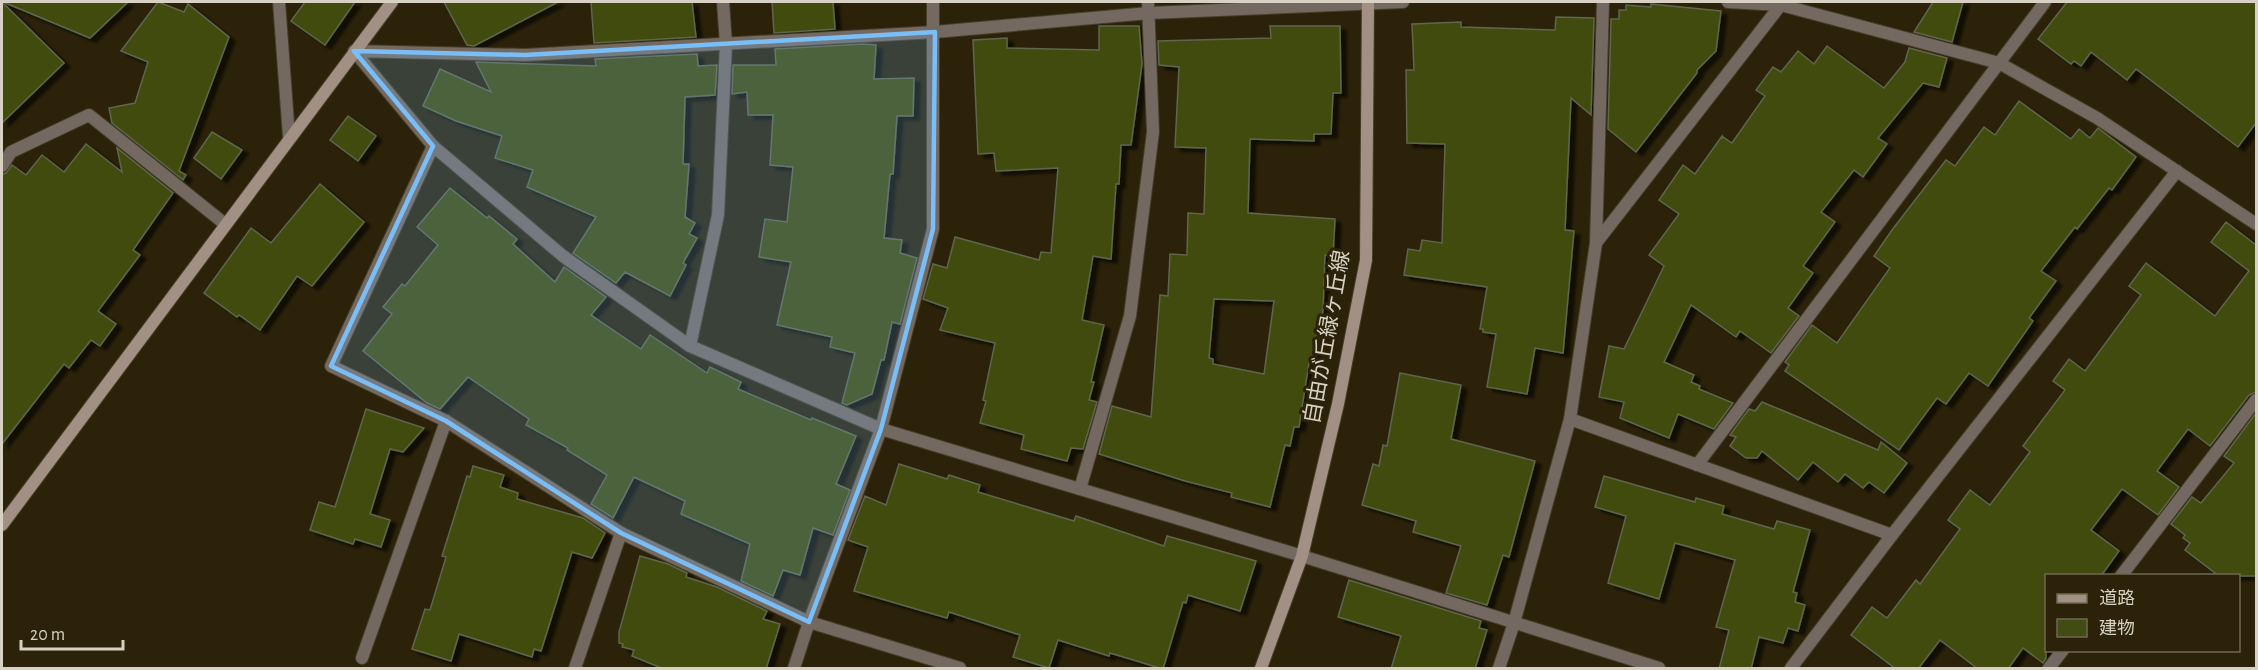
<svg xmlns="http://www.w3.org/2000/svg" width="2258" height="670" viewBox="0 0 2258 670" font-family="'Alegreya Sans','Noto Sans JP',sans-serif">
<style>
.building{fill:#404c11;stroke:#5e664b;stroke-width:1.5;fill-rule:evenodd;filter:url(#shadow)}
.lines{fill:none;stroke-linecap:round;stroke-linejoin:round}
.street-casing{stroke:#463e27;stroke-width:14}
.secondary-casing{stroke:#463e27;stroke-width:14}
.street{stroke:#736961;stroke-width:12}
.secondary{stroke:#a19083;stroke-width:12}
.marked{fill:#7abef8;fill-opacity:0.2;stroke:#7abef8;stroke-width:4.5;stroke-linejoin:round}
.labels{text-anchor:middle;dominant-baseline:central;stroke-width:6;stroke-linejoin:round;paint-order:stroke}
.street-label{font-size:22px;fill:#d6d1c2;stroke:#2b2209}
</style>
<defs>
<filter id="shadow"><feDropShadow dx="6" dy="4" stdDeviation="1.5" flood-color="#0009"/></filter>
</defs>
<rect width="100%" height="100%" fill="#2b2209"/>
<!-- building -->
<g class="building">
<polygon points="2,2 64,63 2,123"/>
<polygon points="3,2 128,2 90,38"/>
<polygon points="158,2 184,12 188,4 229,37 179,171 186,175 183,180 112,123 109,108 135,103 148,62 121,51"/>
<polygon points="305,2 355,2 325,45 291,21"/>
<polygon points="444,2 558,2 474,46 467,45"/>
<polygon points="591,2 692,2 696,37 594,43"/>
<polygon points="772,2 833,2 835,29 774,33"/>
<polygon points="1933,2 1963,2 1952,42 1914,32"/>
<polygon points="2067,2 2256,2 2256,123 2238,147 2136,69 2127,80 2091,52 2081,66 2074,61 2071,64 2038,39"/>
<polygon points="1651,4 1721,11 1716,51 1697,70 1697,73 1636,152 1608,129 1611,19 1619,19 1619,10 1626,10 1626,5 1651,7"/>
<polygon points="1556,17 1594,18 1591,115 1571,98 1565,230 1574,231 1563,353 1535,348 1527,394 1487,387 1496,334 1483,332 1483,329 1480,329 1487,287 1404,275 1408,249 1420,251 1422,240 1442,243 1445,144 1407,143 1406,70 1414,70 1412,24 1461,22 1461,27 1555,30"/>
<polygon points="1099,26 1139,26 1142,64 1131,145 1121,145 1119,184 1116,184 1111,259 1093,256 1082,320 1104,325 1091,382 1094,382 1089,400 1097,402 1083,449 1071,448 1067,461 1021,449 1024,435 980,423 986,401 983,400 995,343 940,330 948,308 923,299 933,264 947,268 955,237 1039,260 1041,252 1051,253 1058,168 996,171 994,153 978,154 973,40 1007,38 1007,48 1099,50"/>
<path d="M1270,26h70l1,67h-8l-2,41h-17v7l-64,-2 -2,74 87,6 -2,37 -8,-1 -2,55 -8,53h-6l-10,64h-5l-4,19 -5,-1 -15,62 -39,-10 1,-4 -47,-12 -86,-27 13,-48 39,11 9,-122 8,1 2,-42 17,1 1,-42 16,1 2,-66 -31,-1 4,-80 -20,-2 -1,-24 113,-3zM1214,299l60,2 -10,73 -51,-10v-5l-4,-1z"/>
<polygon points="863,44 876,45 874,79 914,78 913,116 897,116 893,174 890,174 884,238 902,240 900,253 917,258 900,324 892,322 884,360 881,360 872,394 847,405 842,403 855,353 830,347 832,337 777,325 791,262 759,257 765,219 787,222 793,167 770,165 773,115 748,115 747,92 732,94 733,65 776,65 775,49"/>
<polygon points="1827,46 1884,88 1905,62 1909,48 1947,58 1939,87 1923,83 1878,138 1887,144 1863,177 1854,170 1821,212 1835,222 1803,266 1813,273 1788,308 1799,316 1771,353 1740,331 1736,337 1691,305 1664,362 1694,375 1691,382 1700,386 1699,389 1733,403 1714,429 1678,414 1669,438 1620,418 1624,402 1599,397 1609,346 1624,349 1664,266 1649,255 1679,214 1659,200 1683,165 1695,174 1722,136 1722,138 1723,137 1732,143 1765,96 1756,90 1773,67 1781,72 1798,51 1814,64"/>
<polygon points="697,54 698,66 717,65 715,95 685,97 683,164 689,164 685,217 695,223 689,234 697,238 683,263 686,265 670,296 625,272 616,283 573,253 596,217 527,187 533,170 495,158 502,136 456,121 423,106 440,69 491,92 476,62 596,66 595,59"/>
<polygon points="2019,101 2071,139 2079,129 2090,138 2098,128 2136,157 2112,190 2109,188 2077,229 2075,227 2041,271 2056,281 2029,318 2033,321 1988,386 1969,373 1946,404 1937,398 1899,450 1785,371 1789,365 1785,362 1812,325 1837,343 1890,268 1874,256 1892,230 1946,160 1955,166 1984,127 1995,135"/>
<polygon points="348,116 376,136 358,161 330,140"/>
<polygon points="212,132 242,150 221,179 194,158"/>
<polygon points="86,144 122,172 117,148 173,193 133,250 140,255 98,311 116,324 100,346 91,340 69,368 64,364 2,444 2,174 6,173 12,165 26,175 42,155 64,172"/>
<polygon points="320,184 364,222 312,286 297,276 260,330 239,315 237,317 204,293 251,228 271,243"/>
<polygon points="450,188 487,218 489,216 517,239 513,244 555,282 564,267 606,297 591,315 641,349 650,335 707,373 710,367 741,382 738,389 811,420 812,418 856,436 836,484 850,490 833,535 813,528 800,575 783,570 773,596 741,581 750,544 681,514 685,501 634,477 613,518 591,504 607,475 567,450 568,448 526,425 529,419 468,377 440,409 427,403 363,351 392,314 383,307 402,284 405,286 438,245 417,227"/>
<polygon points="2226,222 2256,245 2256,392 2249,395 2210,446 2188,429 2157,471 2179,487 2158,515 2122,489 2091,530 2119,551 2101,576 2046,576 2046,658 2043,663 2023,648 2008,669 1978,669 1940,640 1918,669 1896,669 1851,635 1872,607 1887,618 1916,580 1920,584 1960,529 1948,520 1970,490 1990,505 2030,452 2023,446 2065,390 2053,381 2069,359 2085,371 2141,295 2129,286 2146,263 2215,316 2249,271 2211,242"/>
<polygon points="1400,373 1461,385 1451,439 1535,461 1509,557 1503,555 1487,605 1446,593 1461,546 1413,532 1416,521 1362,505 1373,464 1379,466 1383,445 1387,446"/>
<polygon points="1762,402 1878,450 1881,442 1907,463 1884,493 1869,482 1863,488 1845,474 1838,482 1813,462 1798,480 1762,451 1757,458 1746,458 1730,446 1736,437 1730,435 1749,409 1755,411"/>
<polygon points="366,409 424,428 403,452 390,449 370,514 390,520 381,547 355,539 353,544 310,530 319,502 335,507"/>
<polygon points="2256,413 2256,576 2219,576 2185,550 2190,543 2183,538 2185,535 2171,524 2192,497 2201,503 2234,463 2224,456"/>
<polygon points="899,464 947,479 949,475 980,485 978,492 1074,521 1076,516 1164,546 1167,536 1256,561 1240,611 1188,595 1186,603 1183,602 1163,669 1110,653 1109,656 1058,640 1049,668 1013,657 1020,635 949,612 947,618 854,591 868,547 848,540 865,496 886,505"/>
<polygon points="473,466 504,475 500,487 518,493 517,499 583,518 605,533 592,558 572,552 541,651 534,649 532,657 459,634 451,661 412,649 425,609 430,610 446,557 442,556 467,476 470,477"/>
<polygon points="1604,476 1695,502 1696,498 1724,506 1722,514 1774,529 1777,521 1810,530 1793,592 1797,593 1795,602 1805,605 1798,631 1788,628 1783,643 1759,637 1751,669 1719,669 1729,630 1716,627 1735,560 1675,543 1659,599 1608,583 1626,516 1595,507"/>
<polygon points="640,556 668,564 687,573 686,577 717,587 767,611 763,619 780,624 766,669 664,669 632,656 634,650 622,647 623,644 619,643 619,632"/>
<polygon points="1349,580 1481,621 1479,628 1487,630 1475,669 1391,669 1401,636 1338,617"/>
</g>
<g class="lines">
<!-- street casing -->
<g class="street-casing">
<g id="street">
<polyline points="279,2 289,137"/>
<polyline points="1403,2 1149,13 935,32 525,55 354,51 433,146 563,256 690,346 881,429 1302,556 1659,668"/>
<polyline points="1728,2 1781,5 1999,63 2097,118 2256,224"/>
<polyline points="433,146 331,366 446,421 621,533 809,622 960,668"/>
<polyline points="2,166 11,152 89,115 225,224"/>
<polyline points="1596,243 1783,2"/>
<polyline points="690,346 718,215 726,44 723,2"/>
<polyline points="1570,419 1892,535"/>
<polyline points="1697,465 2045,2"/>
<polyline points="1080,489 1130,316 1153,132 1148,2"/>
<polyline points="2121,576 2256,400"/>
<polyline points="362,658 446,421"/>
<polyline points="575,668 621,533"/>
<polyline points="794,668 809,622 881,429 933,229 933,2"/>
<polyline points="1499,668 1514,623 1570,419 1596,243 1603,2"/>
<polyline points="1791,668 1892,535 2177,171"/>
<polyline points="2049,668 2063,650"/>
</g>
</g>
<!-- secondary casing -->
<g class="secondary-casing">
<g id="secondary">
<polyline points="2,525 392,2"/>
<polyline points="1261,668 1302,556 1338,404 1366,260 1368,2"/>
</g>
</g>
<!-- street -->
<use href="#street" class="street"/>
<!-- secondary -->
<use href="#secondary" class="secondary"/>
</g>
<!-- marked area -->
<path class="marked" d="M935,32l-2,197 -52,200 -72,193 -188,-89 -175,-112 -115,-55 102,-220 -79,-95 171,4z"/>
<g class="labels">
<!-- street labels -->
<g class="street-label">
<text transform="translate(1327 337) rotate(-80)">自由が丘緑ヶ丘線</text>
</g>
</g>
<!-- border -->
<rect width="2258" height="670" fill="none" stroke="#d6d1c2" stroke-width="6"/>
<!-- legend -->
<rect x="2045" y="574" width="195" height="78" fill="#2b2209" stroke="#6f6853" stroke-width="1.5"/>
<rect x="2057" y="594" width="30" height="9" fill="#a19083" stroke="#6f6853" stroke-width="1.5"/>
<text x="2099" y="604" font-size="18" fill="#d6d1c2">道路</text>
<rect x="2057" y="619" width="30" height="18" fill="#404c11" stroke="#6f6853" stroke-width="1.5"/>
<text x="2099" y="634" font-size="18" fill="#d6d1c2">建物</text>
<!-- scale -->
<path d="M21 640v9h102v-9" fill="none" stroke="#d6d1c2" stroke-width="3"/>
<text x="30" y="640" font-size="18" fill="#d6d1c2" stroke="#2b2209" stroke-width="4.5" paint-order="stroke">20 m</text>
</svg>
